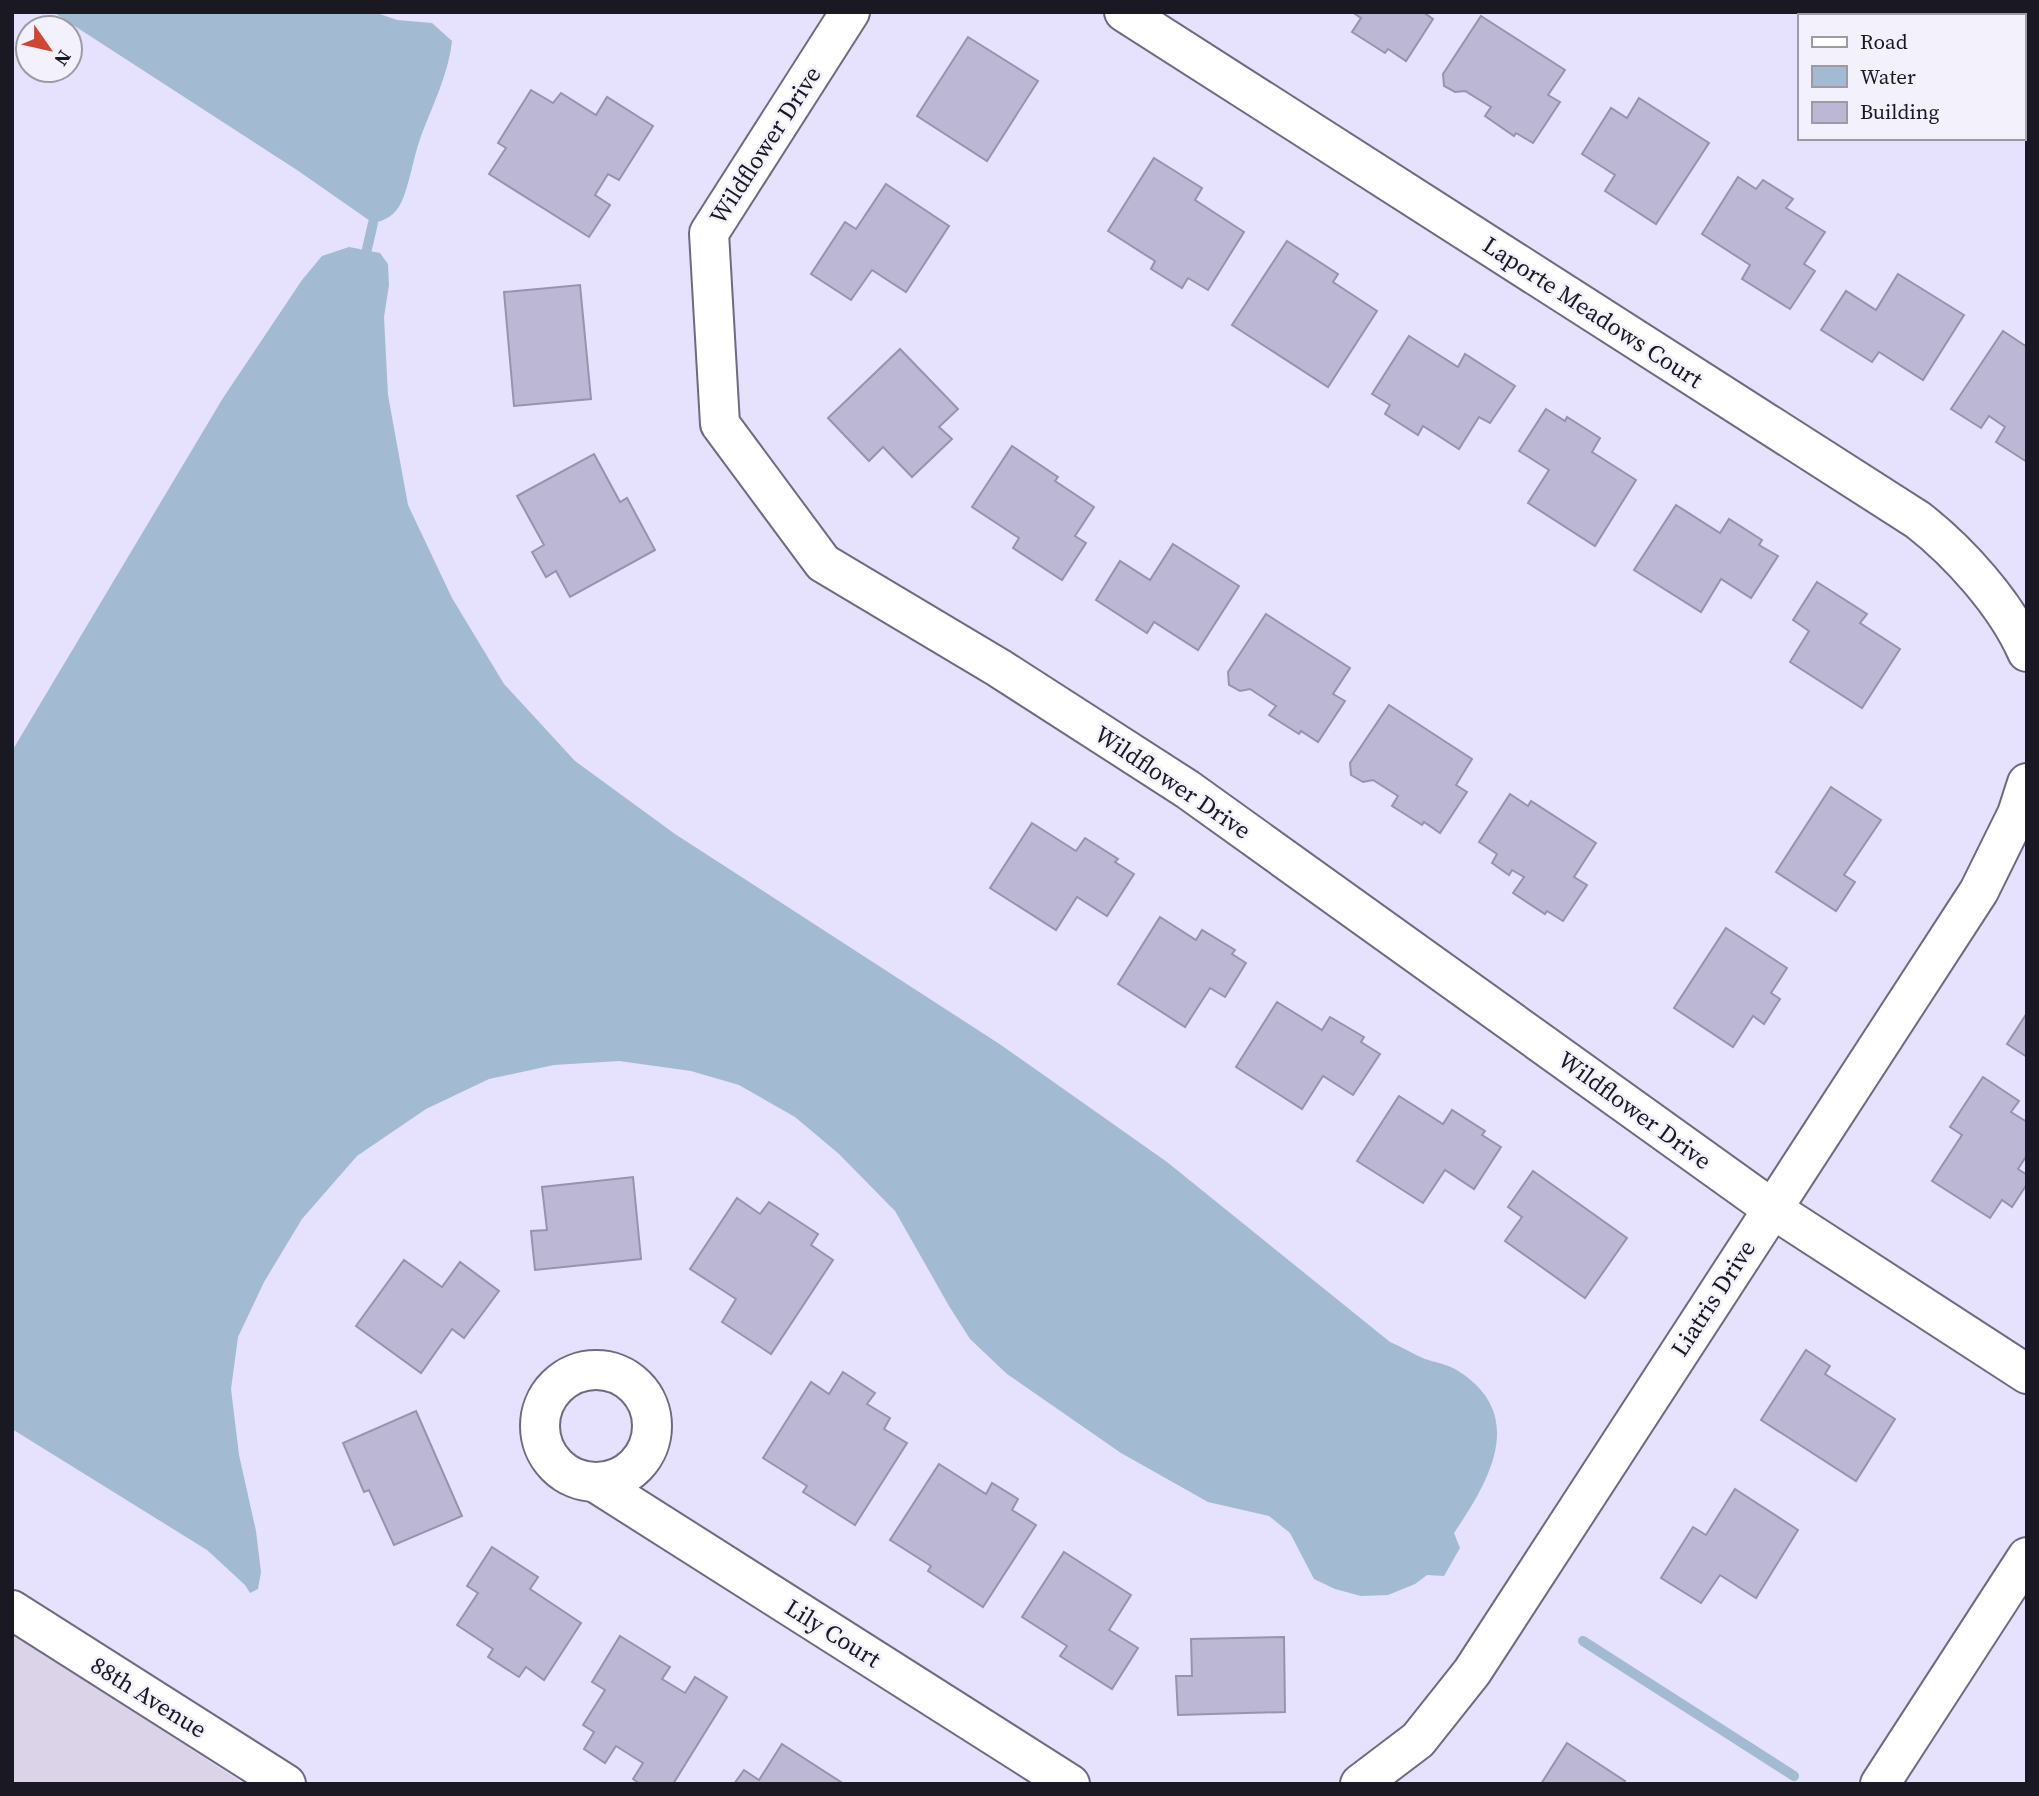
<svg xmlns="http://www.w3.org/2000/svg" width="2039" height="1796" viewBox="0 0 2039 1796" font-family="'Source Serif 4',serif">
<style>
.education{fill:#dbd3e8}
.water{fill:#a2bbd2}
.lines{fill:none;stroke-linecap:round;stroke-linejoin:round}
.stream{stroke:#a2bbd2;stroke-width:10}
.building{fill:#bcb7d5;stroke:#9893ac;stroke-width:2}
.minor-casing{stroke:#6e6a81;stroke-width:42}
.minor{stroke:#fff;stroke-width:38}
.labels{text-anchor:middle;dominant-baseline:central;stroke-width:5;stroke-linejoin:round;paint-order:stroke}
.street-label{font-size:24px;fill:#1a1822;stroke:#f2f1fc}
</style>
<rect width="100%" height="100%" fill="#e6e1fc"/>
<!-- education -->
<polygon class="education" points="12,1632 244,1784 12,1784"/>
<!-- water -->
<g class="water">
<path d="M53,12h321l23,8 35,3 20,18c-4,35 -20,65 -32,98 -7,20 -10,43 -18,62 -6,13 -16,20 -29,22l-76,-53z"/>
<path d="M349,247l31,6 8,11 1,21 -5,32 4,78 20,110 44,93 52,86 71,77 100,73 326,211 166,117 223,180c12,5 23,12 35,17 9,3 21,5 30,10 74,44 35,111 -1,164l6,15 -16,28 -17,-1 -12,9 -27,11 -27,1 -26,-7 -21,-10 -24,-46 -21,-17 -61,-14 -87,-49 -114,-79 -37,-35 -21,-33 -54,-95 -56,-57 -44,-37 -56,-32 -48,-14 -72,-10 -65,4 -65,14 -63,30 -69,47 -55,63 -38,63 -26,55 -7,52 8,66 17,76 5,41 -3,17 -8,4 -5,-8 -38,-35 -195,-121v-678l211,-353 79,-118 20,-24z"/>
</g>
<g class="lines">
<!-- stream -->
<g class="stream">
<polyline points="367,249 373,223"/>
<polyline points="1583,1641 1794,1776"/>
</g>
</g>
<!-- building -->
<g class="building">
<polygon points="1352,12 1423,12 1433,19 1406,61 1388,49 1385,53 1352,32 1361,18"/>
<polygon points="1481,16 1565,70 1548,95 1560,102 1533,143 1516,133 1514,136 1485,116 1491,107 1465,91 1455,92 1444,86 1443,74"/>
<polygon points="968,37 1038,81 987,161 917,116"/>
<polygon points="531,90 553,103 561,93 596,115 607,97 653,126 619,180 608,174 595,195 610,205 589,237 489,174 506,148 498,143"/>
<polygon points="1639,98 1709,143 1656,224 1605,191 1615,175 1582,154 1611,108 1627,118"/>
<polygon points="1154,158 1202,188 1195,200 1244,232 1208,290 1188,278 1182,288 1151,269 1155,261 1108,231"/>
<polygon points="1738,177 1756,189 1763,180 1793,199 1786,208 1825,232 1804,264 1815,271 1790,309 1742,279 1750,265 1702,234"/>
<polygon points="886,184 949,226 906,292 872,270 851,300 811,274 845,222 856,229"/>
<polygon points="1287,241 1338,274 1333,282 1377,311 1328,387 1232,325"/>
<polygon points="1898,274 1964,315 1923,380 1879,352 1872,362 1821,330 1846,291 1876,310"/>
<polygon points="580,285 591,399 514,406 504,292"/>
<polygon points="2003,331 2027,347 2027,462 1996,442 2005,427 1989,416 1981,428 1951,409"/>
<polygon points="1409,336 1458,367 1465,354 1515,386 1490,423 1479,417 1459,449 1423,426 1418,435 1385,414 1390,405 1372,394"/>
<polygon points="900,349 958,409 939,427 952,439 912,477 883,447 869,461 828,418"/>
<polygon points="1546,409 1565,421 1567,417 1600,438 1592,452 1636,480 1595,546 1528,503 1549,470 1519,451"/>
<polygon points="1012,446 1058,477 1055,481 1094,507 1075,536 1086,543 1062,580 1013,548 1019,538 972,507"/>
<polygon points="594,454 620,502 627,498 655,550 570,597 556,571 546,577 532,552 544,545 517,496"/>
<polygon points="1676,505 1720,533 1729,519 1762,540 1759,545 1778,556 1751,598 1721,579 1701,612 1634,570"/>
<polygon points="1173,544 1239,586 1198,650 1154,622 1147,633 1096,600 1120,561 1150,580"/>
<polygon points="1817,582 1867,614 1860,623 1900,649 1862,708 1790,662 1809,631 1793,620"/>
<polygon points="1266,614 1350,668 1333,694 1345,701 1318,742 1301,731 1299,734 1269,715 1276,706 1250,689 1240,691 1229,685 1228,672"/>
<polygon points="1389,705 1472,759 1456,785 1467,792 1440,833 1424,822 1422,825 1392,806 1398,796 1373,780 1363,782 1351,775 1350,763"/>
<polygon points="1831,787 1881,820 1844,875 1855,882 1836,911 1776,872"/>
<polygon points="1510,794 1528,806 1531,801 1596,843 1574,877 1587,885 1563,921 1547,911 1545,914 1513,893 1524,877 1512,870 1509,875 1492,863 1497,854 1479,842"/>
<polygon points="1032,823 1076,851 1085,838 1118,859 1115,862 1134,874 1107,916 1077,897 1056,930 990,888"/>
<polygon points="1160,917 1196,940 1202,930 1235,950 1232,954 1246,963 1225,997 1210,988 1185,1027 1118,984"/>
<polygon points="1726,928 1787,968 1771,993 1780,999 1764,1024 1753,1016 1733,1047 1674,1008"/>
<polygon points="1277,1002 1322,1030 1330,1017 1364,1037 1361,1042 1380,1054 1353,1095 1323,1076 1302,1109 1236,1067"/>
<polygon points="2027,1013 2027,1057 2007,1044"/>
<polygon points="1983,1077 2019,1101 2011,1112 2027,1122 2027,1155 2018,1169 2027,1175 2027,1184 2012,1207 2002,1200 1990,1218 1932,1181 1962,1135 1950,1127"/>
<polygon points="1399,1096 1443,1124 1452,1110 1485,1131 1482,1135 1501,1147 1474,1189 1445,1170 1423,1203 1357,1161"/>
<polygon points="1533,1171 1627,1238 1585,1298 1505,1241 1522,1217 1508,1207"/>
<polygon points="633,1177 641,1259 535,1270 531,1231 547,1230 542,1187"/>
<polygon points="737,1198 760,1214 769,1202 818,1234 811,1245 833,1260 771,1354 722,1322 736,1299 690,1269"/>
<polygon points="404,1260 442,1287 460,1262 499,1291 464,1338 452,1329 421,1373 356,1326"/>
<polygon points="1806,1350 1830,1366 1825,1374 1895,1419 1856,1481 1761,1420"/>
<polygon points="843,1372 875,1393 867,1404 890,1418 884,1429 907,1443 855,1525 803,1492 807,1486 763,1458 811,1382 829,1394"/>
<polygon points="416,1411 462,1516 394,1545 369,1490 364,1492 343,1443"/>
<polygon points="939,1464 986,1494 992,1483 1018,1499 1012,1510 1036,1525 983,1607 928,1571 931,1566 890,1540"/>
<polygon points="1735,1489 1798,1530 1756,1598 1720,1575 1701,1603 1661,1578 1693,1527 1706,1535"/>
<polygon points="492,1547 538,1577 530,1589 581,1623 544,1680 526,1667 519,1677 488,1657 493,1649 457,1625 478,1593 467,1586"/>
<polygon points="1064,1552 1131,1595 1109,1630 1138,1648 1112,1689 1060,1656 1067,1646 1022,1617"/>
<polygon points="620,1636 670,1667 662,1679 685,1693 695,1677 727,1697 673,1784 640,1784 633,1779 643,1763 616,1746 605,1763 584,1749 594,1732 583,1725 605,1690 592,1682"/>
<polygon points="1284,1637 1285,1712 1178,1715 1176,1676 1192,1676 1191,1639"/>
<polygon points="1567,1743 1625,1781 1623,1784 1541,1784"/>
<polygon points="782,1744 844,1784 734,1784 744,1770 759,1780"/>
</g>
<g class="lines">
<!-- minor casing -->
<g class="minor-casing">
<g id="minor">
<polyline points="850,12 709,233 720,424 823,563 999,668 1187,789 1771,1208 2027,1374"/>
<path d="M1124,12l794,508c41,32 88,84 109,132"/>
<circle cx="596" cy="1426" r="56"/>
<polyline points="596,1483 1070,1784"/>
<polyline points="12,1610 286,1784"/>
<polyline points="1360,1784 1418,1740 1472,1672 1979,891 2017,814 2027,783"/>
<polyline points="1880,1784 2027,1557"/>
</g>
</g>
<!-- minor -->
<use href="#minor" class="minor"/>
</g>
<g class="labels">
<!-- street labels -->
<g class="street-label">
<text transform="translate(765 145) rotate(-57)">Wildflower Drive</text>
<text transform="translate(1593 312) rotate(33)">Laporte Meadows Court</text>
<text transform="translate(1173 782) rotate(34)">Wildflower Drive</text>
<text transform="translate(1635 1110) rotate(36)">Wildflower Drive</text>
<text transform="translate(1713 1298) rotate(-57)">Liatris Drive</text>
<text transform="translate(833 1633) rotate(32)">Lily Court</text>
<text transform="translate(149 1697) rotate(32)">88th Avenue</text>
</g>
</g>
<!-- border -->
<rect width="2039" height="1796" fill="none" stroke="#1a1822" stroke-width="28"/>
<!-- legend -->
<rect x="1798" y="14" width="228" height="126" fill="#f2f1fc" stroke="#9c9aa5" stroke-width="2"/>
<rect x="1812" y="37" width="35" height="10" fill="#ffffff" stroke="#9c9aa5" stroke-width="2"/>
<text x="1860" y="49" font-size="21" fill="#1a1822">Road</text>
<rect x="1812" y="66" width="35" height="21" fill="#a2bbd2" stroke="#9c9aa5" stroke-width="2"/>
<text x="1860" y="84" font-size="21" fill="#1a1822">Water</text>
<rect x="1812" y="102" width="35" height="21" fill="#bcb7d5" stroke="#9c9aa5" stroke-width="2"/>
<text x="1860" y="119" font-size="21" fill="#1a1822">Building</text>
<!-- north arrow -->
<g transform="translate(49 49) rotate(124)"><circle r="33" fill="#f2f1fc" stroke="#9c9aa5" stroke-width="2"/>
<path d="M0-5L12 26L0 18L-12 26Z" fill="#d14533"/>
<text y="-10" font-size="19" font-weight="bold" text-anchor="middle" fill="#1a1822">N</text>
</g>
</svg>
